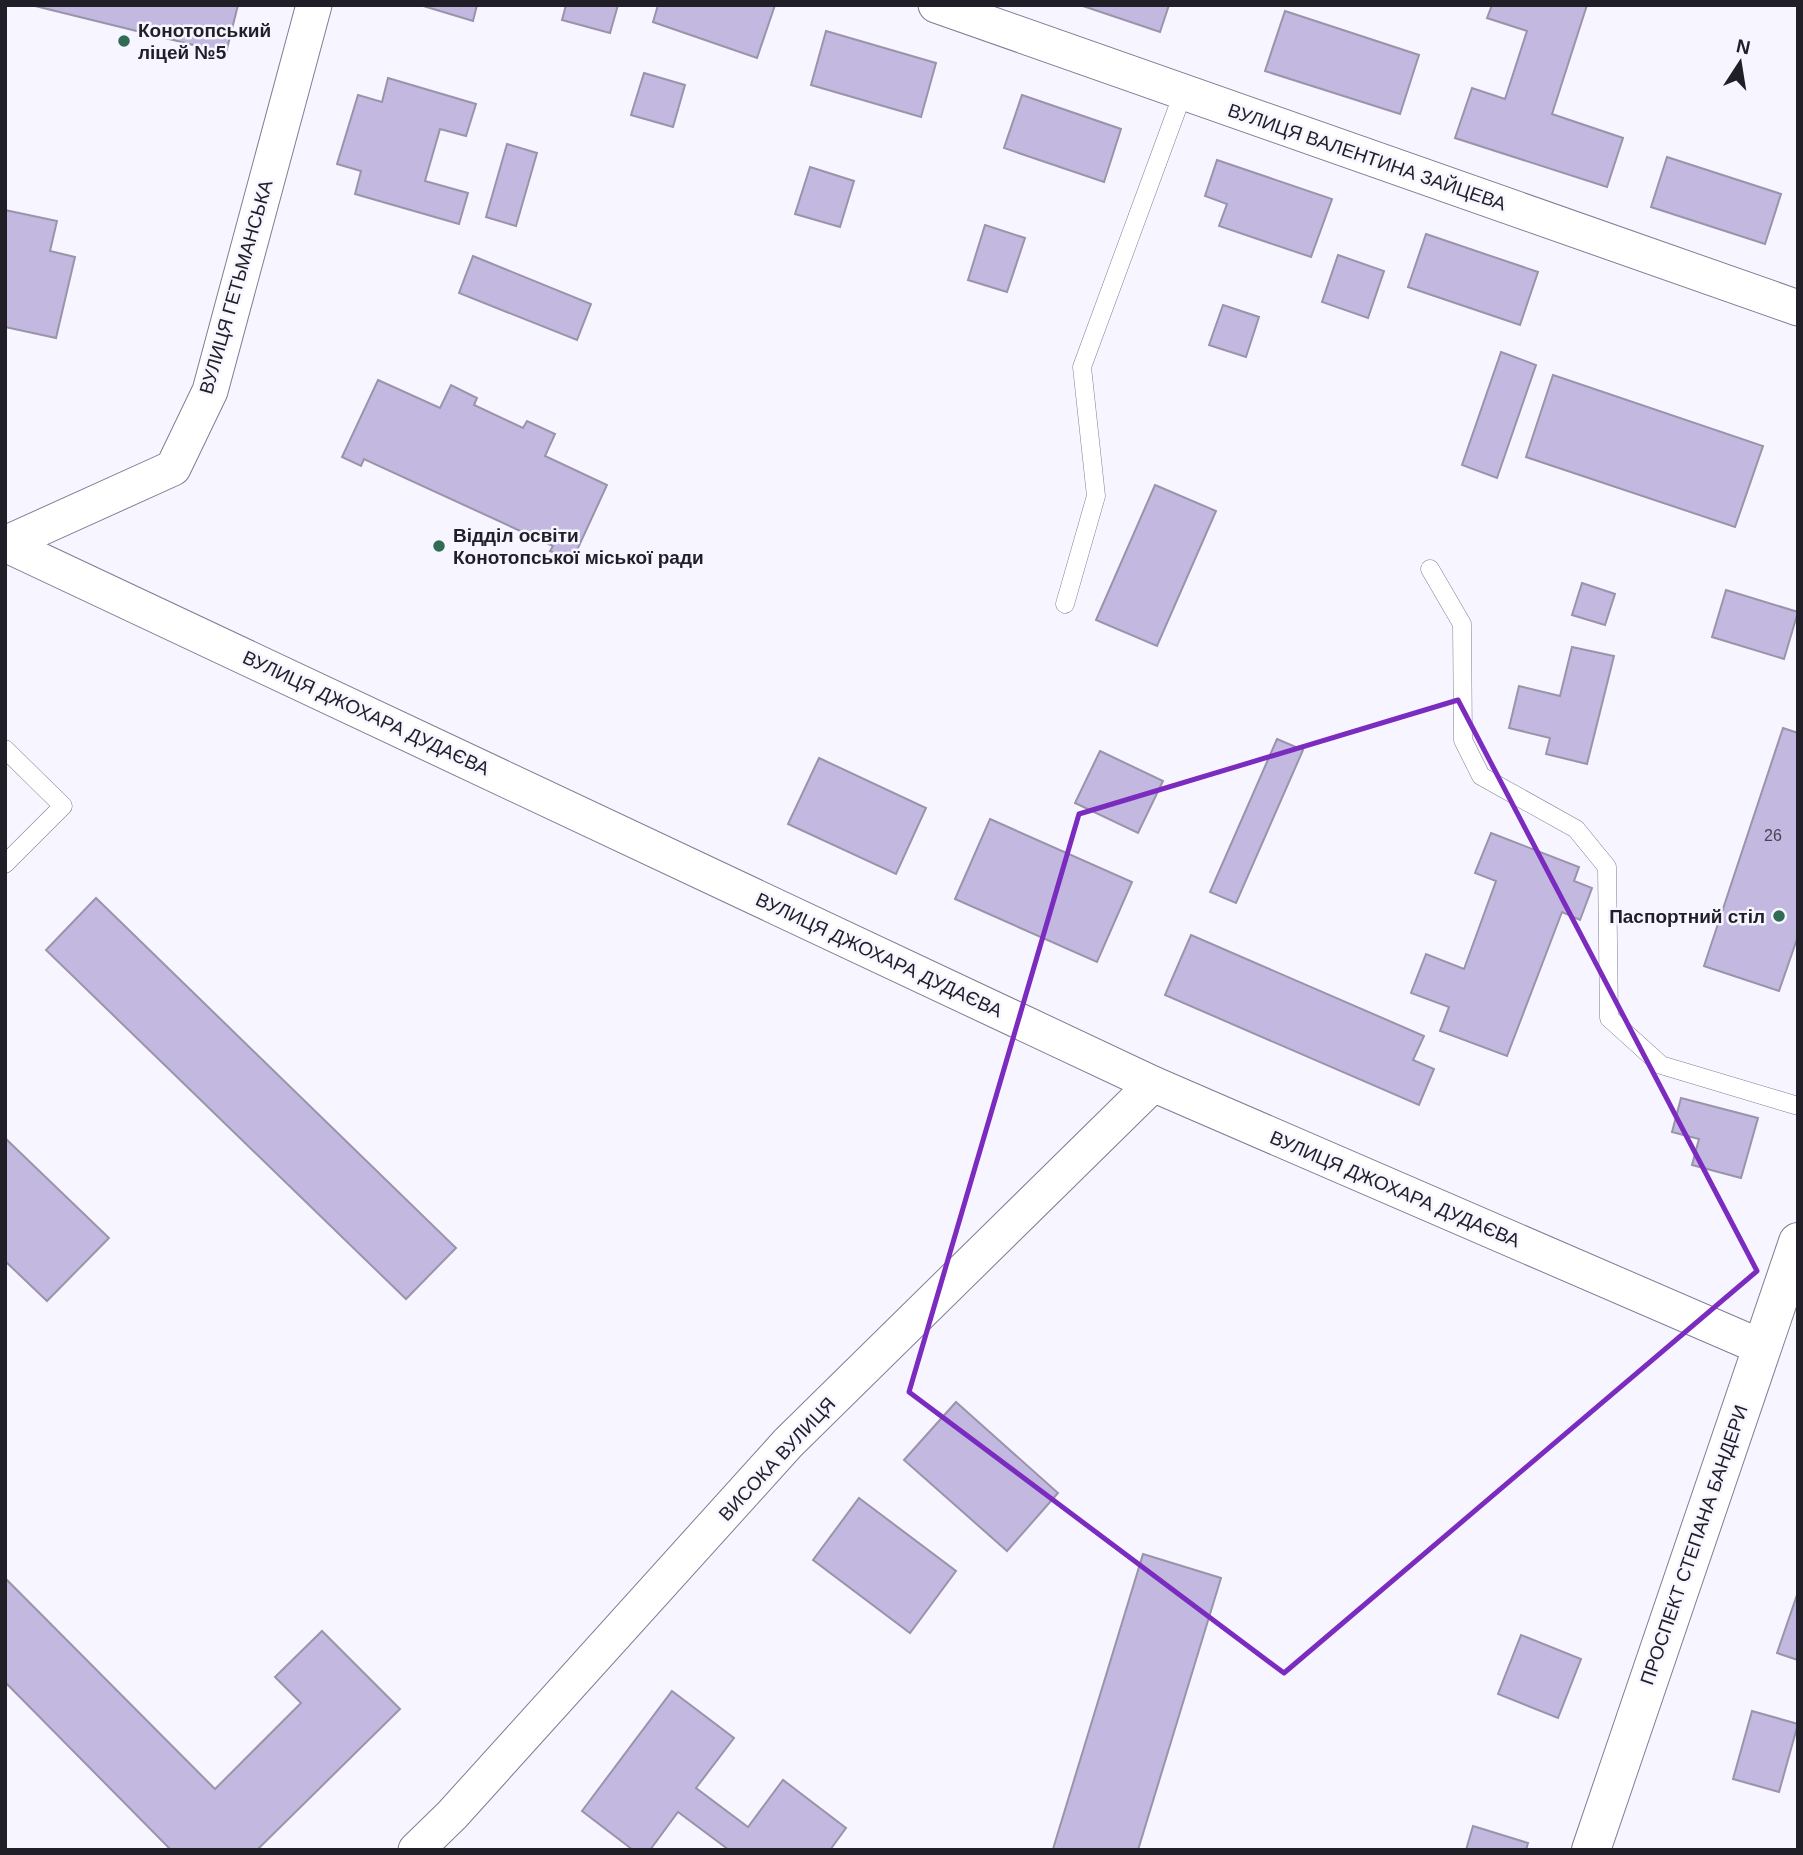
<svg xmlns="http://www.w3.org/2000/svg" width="1803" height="1855" viewBox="0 0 1803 1855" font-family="Arial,sans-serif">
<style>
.building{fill:#c2b8e0;stroke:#9a94ab;stroke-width:2}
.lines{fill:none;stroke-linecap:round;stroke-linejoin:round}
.service-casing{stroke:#827d93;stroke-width:19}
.minor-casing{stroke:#827d93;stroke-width:37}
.primary-casing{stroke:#827d93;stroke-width:40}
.service{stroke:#fff;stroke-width:18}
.minor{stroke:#fff;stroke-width:35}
.primary{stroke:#fff;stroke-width:38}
.marked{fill:none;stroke:#7b2cbf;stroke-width:5;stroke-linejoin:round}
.poi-dot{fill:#316b54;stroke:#f7f5ff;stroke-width:2.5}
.labels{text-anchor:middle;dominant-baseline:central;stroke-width:5;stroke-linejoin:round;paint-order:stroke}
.number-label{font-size:16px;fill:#484454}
.poi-label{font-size:19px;font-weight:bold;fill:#201e26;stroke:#f7f5ff;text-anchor:start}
.street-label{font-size:19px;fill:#201e26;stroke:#f7f5ff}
</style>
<rect width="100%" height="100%" fill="#f7f5ff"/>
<!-- building -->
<g class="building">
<polygon points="31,5 238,5 226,53"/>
<polygon points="420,5 477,5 473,21"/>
<polygon points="566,5 618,5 610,33 562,20"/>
<polygon points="658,5 775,5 757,58 653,22"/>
<polygon points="1080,5 1169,5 1160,32"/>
<polygon points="1492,5 1587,5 1552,114 1623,138 1607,187 1455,138 1472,88 1505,99 1527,31 1487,18"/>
<polygon points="1285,11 1419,55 1400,114 1265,71"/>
<polygon points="826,31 936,63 921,117 811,85"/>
<polygon points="644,73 685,85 673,127 631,115"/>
<polygon points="388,78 476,104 466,136 440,129 425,181 468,193 459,224 355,194 361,171 337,164 358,95 382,102"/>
<polygon points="1022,95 1121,129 1104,182 1004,148"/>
<polygon points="507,144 537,153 516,226 486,217"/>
<polygon points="1667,157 1781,194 1765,244 1651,207"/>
<polygon points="1217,160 1332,199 1311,257 1219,226 1227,204 1205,196"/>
<polygon points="810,167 854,181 840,227 795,214"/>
<polygon points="5,210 57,221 50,251 75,257 56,338 5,327"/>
<polygon points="985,225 1025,238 1007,292 968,280"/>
<polygon points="1426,234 1538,272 1520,325 1408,287"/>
<polygon points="1338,255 1384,271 1368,318 1322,302"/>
<polygon points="473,256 591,304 577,340 459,293"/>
<polygon points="1223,305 1259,317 1246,357 1209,345"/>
<polygon points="1501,352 1536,365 1497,478 1462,465"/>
<polygon points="1553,375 1763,446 1735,527 1526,457"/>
<polygon points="378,380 440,408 451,385 477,398 474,405 523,428 527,421 555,434 545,456 607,485 572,561 550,551 553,546 364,459 361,466 342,457"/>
<polygon points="1155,485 1216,511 1157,646 1096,620"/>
<polygon points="1582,583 1615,594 1605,625 1572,615"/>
<polygon points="1726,590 1798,612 1784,659 1712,637"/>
<polygon points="1572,647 1614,656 1587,764 1546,754 1550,738 1509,728 1519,686 1560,696"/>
<polygon points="1783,728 1798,733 1798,936 1779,991 1704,966"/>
<polygon points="1277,739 1303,750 1236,903 1210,892"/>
<polygon points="1100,751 1163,781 1138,833 1075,803"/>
<polygon points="819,758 926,808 896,874 788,824"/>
<polygon points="990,819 1132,882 1097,962 955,899"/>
<polygon points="1491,833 1579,867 1574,881 1592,888 1580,920 1562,912 1507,1056 1440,1031 1449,1007 1411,993 1426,954 1464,969 1496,881 1475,873"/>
<polygon points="96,898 456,1248 406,1299 46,950"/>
<polygon points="1191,935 1424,1036 1413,1060 1434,1069 1419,1105 1165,995"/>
<polygon points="1681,1098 1758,1118 1741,1178 1692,1165 1699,1139 1672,1132"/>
<polygon points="5,1138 109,1238 47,1301 5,1261"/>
<polygon points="956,1402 1058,1493 1007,1551 904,1460"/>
<polygon points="859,1498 956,1571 910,1633 813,1560"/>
<polygon points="1143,1554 1221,1578 1138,1850 1053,1849"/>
<polygon points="5,1578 215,1789 301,1703 275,1677 322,1631 400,1709 257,1850 171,1850 5,1682"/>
<polygon points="1798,1592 1798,1660 1777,1653"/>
<polygon points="1521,1635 1581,1659 1558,1718 1498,1694"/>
<polygon points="672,1691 734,1738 696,1788 748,1827 783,1780 846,1828 830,1850 729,1850 678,1812 650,1850 633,1850 582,1811"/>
<polygon points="1752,1711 1798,1724 1779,1792 1733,1779"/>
<polygon points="1473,1826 1528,1843 1526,1850 1466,1850"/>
</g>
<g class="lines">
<!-- service casing -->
<g class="service-casing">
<g id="service">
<polyline points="1430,569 1462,624 1463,740 1481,776 1576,829 1607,867 1609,1018 1661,1065 1798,1106"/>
<polyline points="1065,604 1096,496 1082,367 1183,93"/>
<polyline points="5,749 63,806 5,864"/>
</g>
</g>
<!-- minor casing -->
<g class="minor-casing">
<g id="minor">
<polyline points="936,5 1798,308"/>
<polyline points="5,544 1153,1084 1761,1347"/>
<polyline points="5,544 173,468 210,391 314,5"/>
<polyline points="416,1850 452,1815 788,1443 1153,1084"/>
</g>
</g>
<!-- primary casing -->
<g class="primary-casing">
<polyline id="primary" points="1591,1850 1798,1242"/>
</g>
<!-- service -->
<use href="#service" class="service"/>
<!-- minor -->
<use href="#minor" class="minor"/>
<!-- primary -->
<use href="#primary" class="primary"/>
</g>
<!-- marked area -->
<path class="marked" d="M1458,700l299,571 -473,402 -375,-281 170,-578z"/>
<!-- markers -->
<g class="poi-dot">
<circle cx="124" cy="41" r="7"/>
<circle cx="439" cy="546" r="7"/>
<circle cx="1779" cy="916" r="7"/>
</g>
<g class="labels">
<!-- number labels -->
<g class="number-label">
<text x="1773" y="835">26</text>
</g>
<!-- poi labels -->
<g class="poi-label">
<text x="138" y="30">Конотопський<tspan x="138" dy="22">ліцей №5</tspan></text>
<text x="453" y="535">Відділ освіти<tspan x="453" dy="22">Конотопської міської ради</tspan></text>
<text x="1765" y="916" text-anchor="end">Паспортний стіл</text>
</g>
<!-- street labels -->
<g class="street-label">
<text transform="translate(1367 157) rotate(19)">ВУЛИЦЯ ВАЛЕНТИНА ЗАЙЦЕВА</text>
<text transform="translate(236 287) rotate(-74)">ВУЛИЦЯ ГЕТЬМАНСЬКА</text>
<text transform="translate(366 713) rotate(25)">ВУЛИЦЯ ДЖОХАРА ДУДАЄВА</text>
<text transform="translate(879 955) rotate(25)">ВУЛИЦЯ ДЖОХАРА ДУДАЄВА</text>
<text transform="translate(1395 1189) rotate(23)">ВУЛИЦЯ ДЖОХАРА ДУДАЄВА</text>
<text transform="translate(777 1459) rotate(-47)">ВИСОКА ВУЛИЦЯ</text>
<text transform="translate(1694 1545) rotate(-71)">ПРОСПЕКТ СТЕПАНА БАНДЕРИ</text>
</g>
</g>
<!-- border -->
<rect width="1803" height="1855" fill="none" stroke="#201e26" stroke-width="14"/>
<!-- north arrow -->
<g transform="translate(1740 63) rotate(12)" stroke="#f7f5ff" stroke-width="5" paint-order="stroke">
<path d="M0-5L12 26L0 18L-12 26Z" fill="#201e26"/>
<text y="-10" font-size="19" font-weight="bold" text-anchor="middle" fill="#201e26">N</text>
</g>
</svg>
